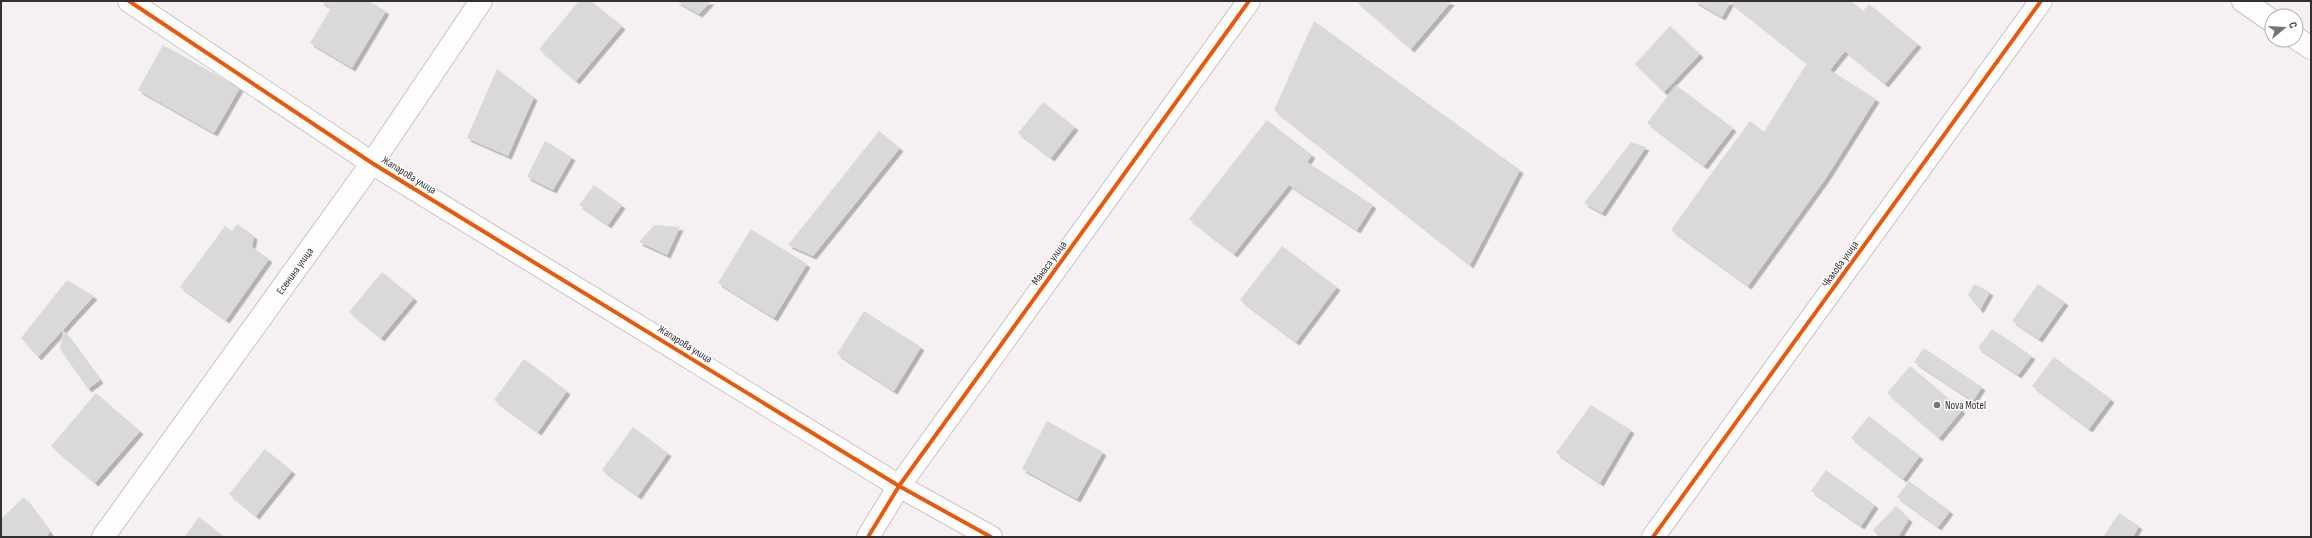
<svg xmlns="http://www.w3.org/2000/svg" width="2312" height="538" viewBox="0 0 2312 538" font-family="'Sofia Sans Condensed',sans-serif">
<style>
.building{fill:#dad9da;filter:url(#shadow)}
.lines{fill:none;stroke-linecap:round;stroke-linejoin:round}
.minor-casing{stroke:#c8c3c5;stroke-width:24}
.tertiary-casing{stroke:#c8c3c5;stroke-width:24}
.minor{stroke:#fefdfd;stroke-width:22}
.tertiary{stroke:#fefdfd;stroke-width:22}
.cycleway-casing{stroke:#fff;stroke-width:6}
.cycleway{stroke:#e8590c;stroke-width:4}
.poi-dot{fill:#787375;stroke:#fff;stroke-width:1.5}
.labels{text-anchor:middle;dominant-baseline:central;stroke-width:3;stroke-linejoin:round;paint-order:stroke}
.street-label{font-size:11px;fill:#343031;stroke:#fff}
.poi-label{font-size:11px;fill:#343031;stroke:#fff;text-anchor:start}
</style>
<defs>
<filter id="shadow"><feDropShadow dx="3.5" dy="3.5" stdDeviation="0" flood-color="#0004"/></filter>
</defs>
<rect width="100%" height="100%" fill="#f6f0f3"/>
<!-- building -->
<g class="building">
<polygon points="320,1 368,1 386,11 352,68 310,43 331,8"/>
<polygon points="579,1 591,1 622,26 576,81 539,49"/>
<polygon points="676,1 711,1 699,14"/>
<polygon points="1356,1 1449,1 1451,2 1411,49"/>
<polygon points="1694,1 1731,1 1722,17"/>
<polygon points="1733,1 1851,1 1863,11 1869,4 1918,44 1885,84 1845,51 1830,70 1876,99 1826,178 1748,286 1671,230 1711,174 1732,190 1711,174 1750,121 1764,132 1807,63 1731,3"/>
<polygon points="1314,21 1520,170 1470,265 1274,110"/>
<polygon points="1670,26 1700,54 1664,92 1635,64"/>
<polygon points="163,45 240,88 214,133 138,90"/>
<polygon points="497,69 534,97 508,156 467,138"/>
<polygon points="1676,85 1733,128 1704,166 1647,123"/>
<polygon points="1043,102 1075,127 1051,158 1018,133"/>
<polygon points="1267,120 1312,155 1307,162 1373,205 1357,230 1289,185 1234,254 1189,219"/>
<polygon points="879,131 900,148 813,256 788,245"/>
<polygon points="545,141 572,157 553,190 527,177"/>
<polygon points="1631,142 1646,147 1602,213 1584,203"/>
<polygon points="594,185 622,205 608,225 579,205"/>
<polygon points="237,224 254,236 252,247 269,259 226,320 180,287 225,226 232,231"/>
<polygon points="654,225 680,227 667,255 639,242"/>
<polygon points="751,229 807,264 774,318 718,283"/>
<polygon points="1282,246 1337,287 1296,342 1240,300"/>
<polygon points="382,272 414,298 381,338 349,312"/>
<polygon points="67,280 94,296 38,357 21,338"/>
<polygon points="1974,284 1990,292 1980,310 1968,295"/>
<polygon points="2038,284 2065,302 2039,339 2012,321"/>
<polygon points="864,311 921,347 894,391 837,354"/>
<polygon points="1992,329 2032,356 2018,375 1978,348"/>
<polygon points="63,330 100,380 88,389 60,349"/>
<polygon points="1924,348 1982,387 1973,401 1914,362"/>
<polygon points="2054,357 2111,399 2089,429 2032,386"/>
<polygon points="524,359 567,391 538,432 494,400"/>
<polygon points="1910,366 1962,410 1939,438 1887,393"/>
<polygon points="96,393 140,431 95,483 51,446"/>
<polygon points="1591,405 1631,430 1600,483 1556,453"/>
<polygon points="1869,416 1920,456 1903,479 1851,438"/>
<polygon points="1047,421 1103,452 1077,499 1022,469"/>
<polygon points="633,427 668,453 638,496 602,470"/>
<polygon points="265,449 292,471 256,516 229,494"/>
<polygon points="1826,470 1875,505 1861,526 1811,491"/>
<polygon points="1909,481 1950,511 1938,527 1897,497"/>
<polygon points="24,497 50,532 46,537 1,537 1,519"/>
<polygon points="1896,506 1909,519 1898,537 1880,537 1873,530"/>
<polygon points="2119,513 2139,526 2133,537 2103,537"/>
<polygon points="199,517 225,537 184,537"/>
</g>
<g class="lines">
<!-- minor casing -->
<g class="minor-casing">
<g id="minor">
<polyline points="129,1 372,163 899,486 991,537"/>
<path id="s1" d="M103,537l269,-374 109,-162"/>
<polyline points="868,537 899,486 1249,1"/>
<polyline points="1653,537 2041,1"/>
</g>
</g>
<!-- tertiary casing -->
<g class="tertiary-casing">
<g id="tertiary">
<polyline points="2243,1 2272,21"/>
<polyline points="2296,38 2311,48"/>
</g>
</g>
<!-- minor -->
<use href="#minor" class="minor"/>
<!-- tertiary -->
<use href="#tertiary" class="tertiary"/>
<!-- cycleway casing -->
<g class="cycleway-casing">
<g id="cycleway">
<polyline points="129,1 372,163 899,486 991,537"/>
<polyline points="868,537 899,486 1249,1"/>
<polyline points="1653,537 2041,1"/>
</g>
</g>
<!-- cycleway -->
<use href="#cycleway" class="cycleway"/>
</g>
<!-- markers -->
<circle class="poi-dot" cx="1937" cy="405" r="4"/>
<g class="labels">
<!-- street labels -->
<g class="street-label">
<text transform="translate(409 175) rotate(32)">Жапарова улица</text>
<text transform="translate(1049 263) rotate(-54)">Манаса улица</text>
<text transform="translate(1840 264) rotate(-54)">Чкалова улица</text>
<text stroke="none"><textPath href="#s1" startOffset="328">Есенина улица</textPath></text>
<text transform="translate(685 344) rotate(32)">Жапарова улица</text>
</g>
<!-- poi labels -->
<g class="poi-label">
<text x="1945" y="405">Nova Motel</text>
</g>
</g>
<!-- border -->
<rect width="2312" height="538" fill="none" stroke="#343031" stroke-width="4"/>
<!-- north arrow -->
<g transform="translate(2284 28) rotate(72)"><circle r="19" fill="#ffffff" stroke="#aeacad"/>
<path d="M0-3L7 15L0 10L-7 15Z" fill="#787375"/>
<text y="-6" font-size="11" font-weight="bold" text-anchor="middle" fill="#343031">С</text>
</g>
</svg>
